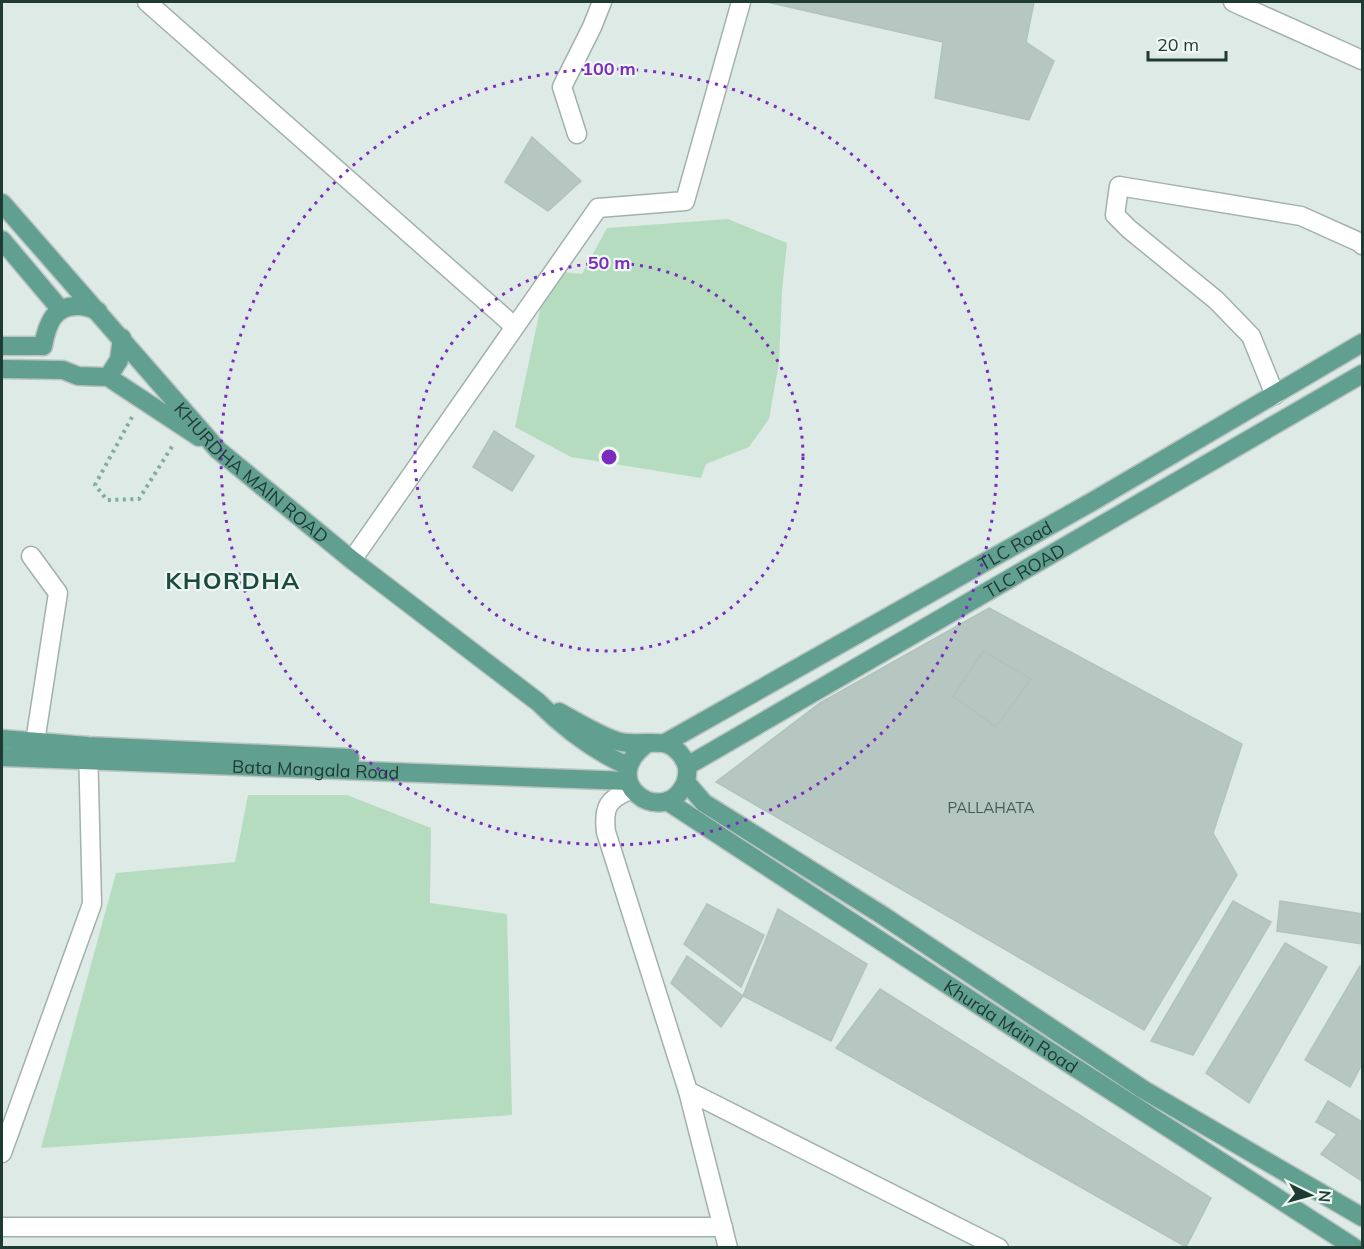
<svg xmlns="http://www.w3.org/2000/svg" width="1364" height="1249" viewBox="0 0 1364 1249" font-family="Mulish,sans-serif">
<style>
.green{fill:#b6dcc0}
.building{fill:#b6c7c1;stroke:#b0c3bc;stroke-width:1.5}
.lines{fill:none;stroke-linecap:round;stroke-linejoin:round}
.minor-casing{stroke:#a1b1ac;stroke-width:21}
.major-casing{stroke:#bcc4c2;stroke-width:21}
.path{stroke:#7eae9f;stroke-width:4;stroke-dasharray:3 4.5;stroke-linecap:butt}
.minor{stroke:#fff;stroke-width:18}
.major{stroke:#61a091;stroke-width:18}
.ring{fill:none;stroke:#7b2cbf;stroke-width:3;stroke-dasharray:3 6}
.labels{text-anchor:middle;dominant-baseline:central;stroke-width:4.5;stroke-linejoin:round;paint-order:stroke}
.number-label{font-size:15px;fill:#455c56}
.street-label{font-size:18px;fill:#1f3933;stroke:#eef7f2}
.district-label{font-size:24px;font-weight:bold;letter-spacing:1.5px;fill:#1b4b40;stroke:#eef7f2}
.centre{fill:#7b2cbf;stroke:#eef7f2;stroke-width:3}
.ring-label{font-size:18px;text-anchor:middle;font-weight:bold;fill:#7b2cbf;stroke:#eef7f2;stroke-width:4.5;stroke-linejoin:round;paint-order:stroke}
</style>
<rect width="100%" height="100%" fill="#deeae5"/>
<!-- green -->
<g class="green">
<polygon points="728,219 787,243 782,291 779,362 769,419 749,447 706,464 701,478 571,457 515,427 540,310 553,271 582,274 607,228"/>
<polygon points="248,795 347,795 431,828 430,903 507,914 512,1115 41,1148 116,873 235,862"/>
</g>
<!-- building -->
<g class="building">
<polygon points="767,2 1034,2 1026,42 1054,61 1029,120 935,98 943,42"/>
<polygon points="532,137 581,181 548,211 505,182"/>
<polygon points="494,431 534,456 512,491 473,467"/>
<polygon points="989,608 1242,744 1213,833 1237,875 1144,1030 716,782 820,703"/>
<polygon points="983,651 1031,679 996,727 953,696"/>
<polygon points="1233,901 1271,922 1193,1055 1151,1041"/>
<polygon points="1280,901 1362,914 1362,944 1277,931"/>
<polygon points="707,904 764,935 741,987 684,944"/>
<polygon points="778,909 867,964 831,1041 743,996"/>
<polygon points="1285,943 1327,967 1249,1103 1206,1073"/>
<polygon points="687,956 743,996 721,1027 671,983"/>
<polygon points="1360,966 1362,967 1362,1064 1350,1087 1305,1060"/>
<polygon points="880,989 1211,1198 1186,1247 836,1048"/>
<polygon points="1328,1101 1362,1122 1362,1181 1321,1154 1337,1134 1316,1122"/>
</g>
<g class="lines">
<!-- minor casing -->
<g class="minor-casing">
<g id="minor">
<polyline points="147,2 514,326"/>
<polyline points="1233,2 1362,60"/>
<polyline points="577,134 562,87 592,27 602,2"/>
<polyline points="1275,395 1251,336 1216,300 1129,229 1115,215 1119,186 1301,216 1361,243 1362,245"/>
<polyline points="31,556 58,593 35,742"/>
<polyline points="352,560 598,208 685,201 741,2"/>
<path d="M632,789c-24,10 -29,17 -26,43l82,259 40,157"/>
<polyline points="688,1091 999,1248"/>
<polyline points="2,1153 92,904 88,746"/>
<polyline points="2,1227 723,1227"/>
</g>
</g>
<!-- major casing -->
<g class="major-casing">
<g id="major">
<path id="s1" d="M2,203l216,247 134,110 186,142c26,26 56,49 90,64"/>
<polyline points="2,240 61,310"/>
<polyline points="2,346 43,346"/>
<path d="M43,346c4,-21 10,-41 36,-40 6,0 14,3 19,5"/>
<polyline points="2,369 63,370 78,376 108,377 199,437"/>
<polyline points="108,377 119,360 122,338"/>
<path d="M559,712c15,8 46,27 62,30 12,3 38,-1 46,2 9,3 18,14 20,23 1,8 -1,16 -5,22 -23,36 -84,-7 -37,-44"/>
<polyline points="2,739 88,746 350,758"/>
<path id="s2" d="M665,743l430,-243 267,-157"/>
<path id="s3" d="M2,757l626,24"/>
<path id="s4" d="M687,766l675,-392"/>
<polyline points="686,782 704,803 882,915 1144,1090 1362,1217"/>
<path id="s5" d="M667,801l356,233 332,214"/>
</g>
</g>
<!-- path -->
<polyline class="path" points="132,417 95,485 107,500 139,499 173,445"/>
<!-- minor -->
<use href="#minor" class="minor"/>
<!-- major -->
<use href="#major" class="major"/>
</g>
<!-- distance rings -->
<g class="ring">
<circle cx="609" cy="457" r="194"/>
<circle cx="609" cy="457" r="388"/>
</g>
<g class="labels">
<!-- number labels -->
<g class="number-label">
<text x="991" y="807">PALLAHATA</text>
</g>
<!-- street labels -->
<g class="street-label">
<text stroke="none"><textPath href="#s1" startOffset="368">KHURDHA MAIN ROAD</textPath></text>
<text stroke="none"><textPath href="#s2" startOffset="402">TLC Road</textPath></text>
<text stroke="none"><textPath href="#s4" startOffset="390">TLC ROAD</textPath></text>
<text stroke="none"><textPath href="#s3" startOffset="314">Bata Mangala Road</textPath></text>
<text stroke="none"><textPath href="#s5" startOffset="411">Khurda Main Road</textPath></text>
</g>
<!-- district labels -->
<g class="district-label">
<text x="233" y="580">KHORDHA</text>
</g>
</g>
<circle cx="609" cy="457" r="9" class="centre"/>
<g class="ring-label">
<text x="609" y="75">100 m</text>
<text x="609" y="269">50 m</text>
</g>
<!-- border -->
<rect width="1364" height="1249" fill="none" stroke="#1f3933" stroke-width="6"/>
<!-- north arrow -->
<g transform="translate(1310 1195) rotate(95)" stroke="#eef7f2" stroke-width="4.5" paint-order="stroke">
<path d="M0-4.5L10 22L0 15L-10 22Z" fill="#1f3933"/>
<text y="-9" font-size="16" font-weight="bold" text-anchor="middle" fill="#1f3933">N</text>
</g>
<!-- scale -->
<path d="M1148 51v9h78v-9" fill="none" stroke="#1f3933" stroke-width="3"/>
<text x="1157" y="51" font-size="18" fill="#1f3933" stroke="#eef7f2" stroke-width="4.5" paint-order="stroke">20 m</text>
</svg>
